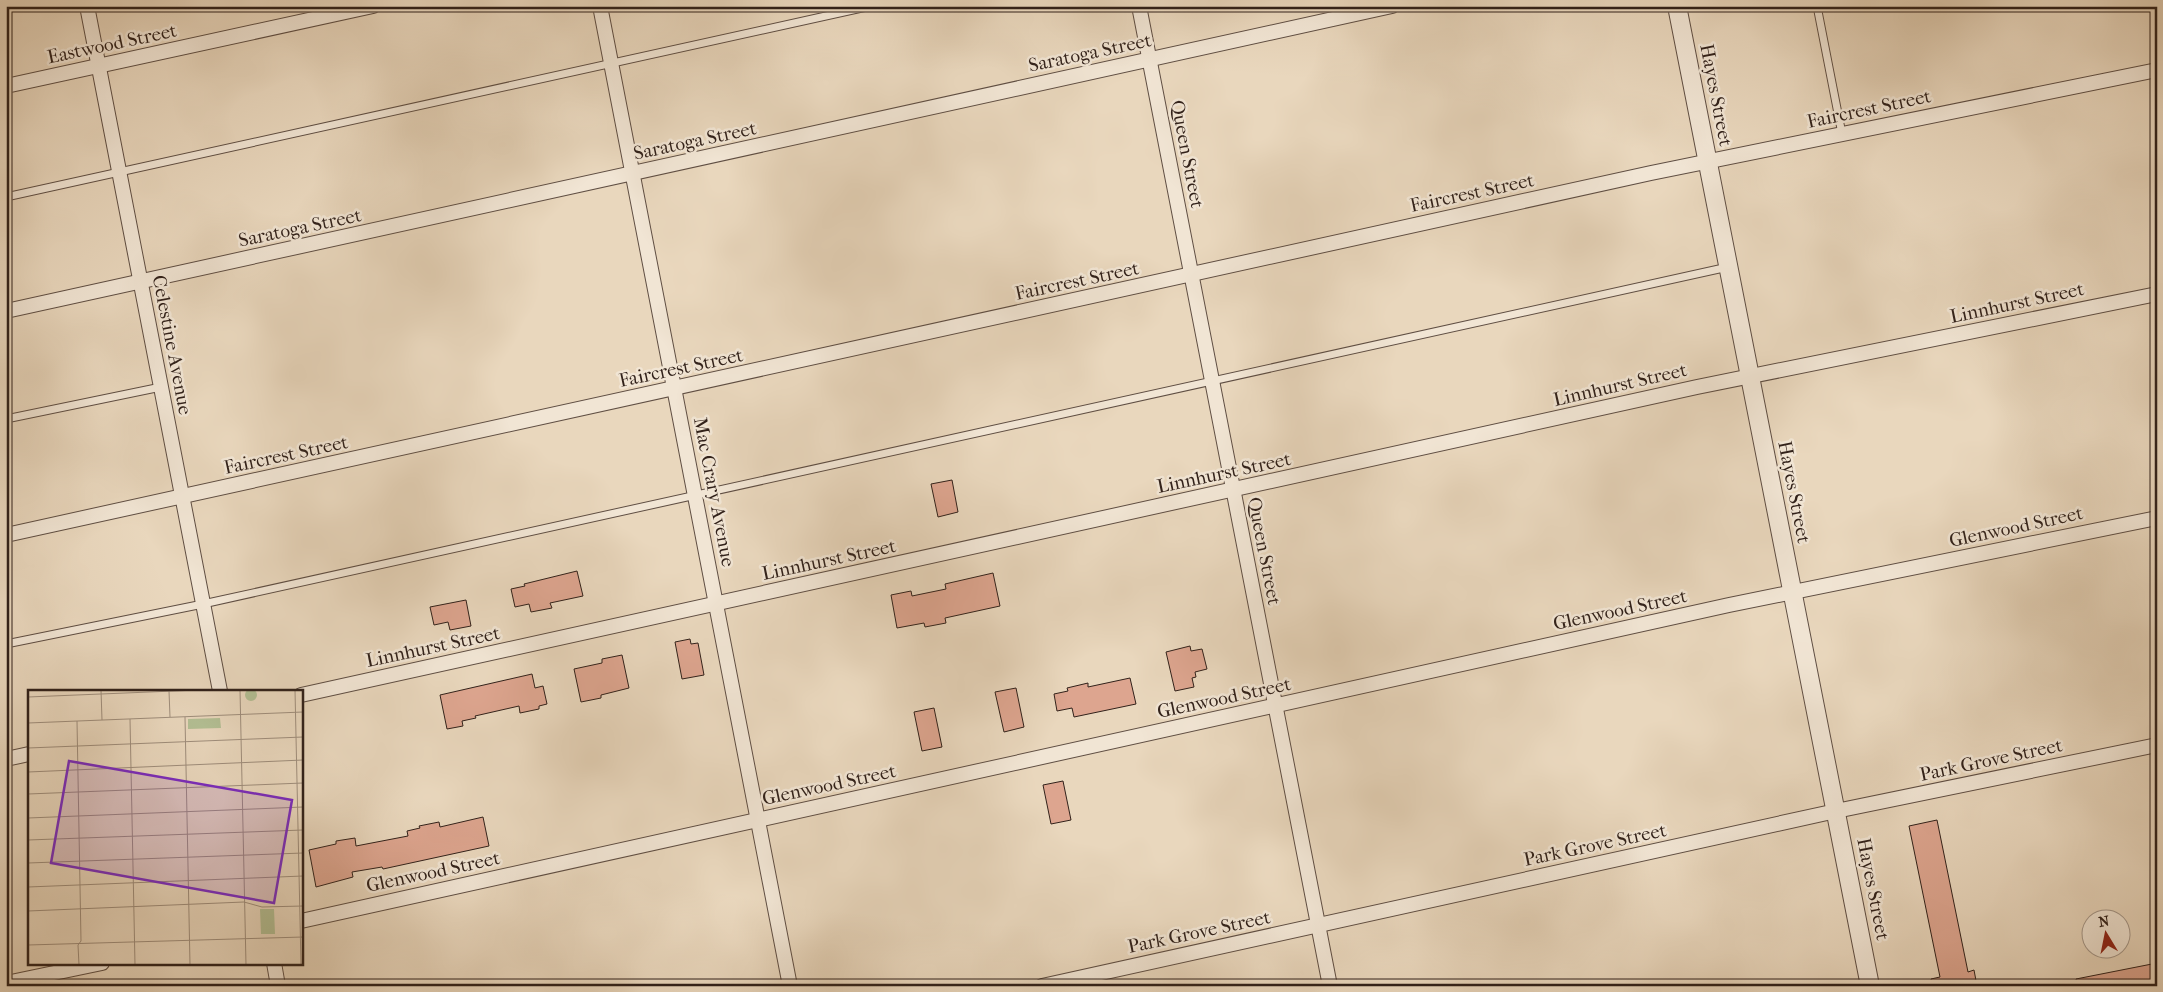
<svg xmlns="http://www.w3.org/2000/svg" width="2163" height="992" viewBox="0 0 2163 992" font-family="'IM FELL French Canon',serif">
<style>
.building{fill:#dda58f;stroke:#31211a}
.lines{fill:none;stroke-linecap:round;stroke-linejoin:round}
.service-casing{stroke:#5f4e43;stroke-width:9}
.minor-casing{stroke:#5f4e43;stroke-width:16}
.tertiary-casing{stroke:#5f4e43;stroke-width:20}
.service{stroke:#f1e5d4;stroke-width:7}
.minor{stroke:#f1e5d4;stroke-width:14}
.tertiary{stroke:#f1e5d4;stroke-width:18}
.labels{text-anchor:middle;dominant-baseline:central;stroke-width:5;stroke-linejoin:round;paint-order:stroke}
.street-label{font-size:19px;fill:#31211a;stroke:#f1e5d4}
.inset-road{fill:none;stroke:#9f8e7c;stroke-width:1}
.view{fill:#7b2cbf;fill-opacity:0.15;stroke:#7b2cbf;stroke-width:2.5}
.inset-edge{fill:none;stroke:#31211a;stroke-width:2.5}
</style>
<rect width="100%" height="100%" fill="#e9d7bd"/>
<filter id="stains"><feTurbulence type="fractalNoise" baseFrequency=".004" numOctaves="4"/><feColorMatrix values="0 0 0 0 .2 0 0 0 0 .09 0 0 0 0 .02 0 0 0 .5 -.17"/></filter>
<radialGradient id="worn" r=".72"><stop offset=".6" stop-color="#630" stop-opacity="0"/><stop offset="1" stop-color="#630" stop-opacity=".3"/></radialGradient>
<!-- building -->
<g class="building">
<polygon points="952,480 958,512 938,517 931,484"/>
<polygon points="577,571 583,596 550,603 552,608 531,612 529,604 515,607 511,589 525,586 524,584"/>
<polygon points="993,573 1000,606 945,618 946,623 925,627 924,623 897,628 891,595 911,591 912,596 946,589 945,584"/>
<polygon points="466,600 471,626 450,630 448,622 434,625 430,607"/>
<polygon points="690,639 691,644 698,643 704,675 682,679 675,642"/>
<polygon points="1190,646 1191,651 1202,649 1207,669 1195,672 1196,677 1192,678 1194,687 1175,691 1166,652"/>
<polygon points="622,655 629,688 601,695 601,698 581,702 574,669 602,663 602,659"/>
<polygon points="532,674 535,688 543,686 547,704 539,706 539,709 520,713 519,706 475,716 476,718 462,721 463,726 447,729 440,695"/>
<polygon points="1130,678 1136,704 1074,717 1072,708 1057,711 1054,694 1068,691 1067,688 1088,683 1088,687"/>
<polygon points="1016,688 1024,727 1004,732 995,692"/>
<polygon points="934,708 942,747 922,751 914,712"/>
<polygon points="1063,781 1071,820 1051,824 1043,785"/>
<polygon points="483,817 489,846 383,869 382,867 352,872 353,877 316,887 309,850 336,844 336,841 355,838 356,846 408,836 407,831 420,828 419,826 439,822 440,827"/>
<polygon points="1937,820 1968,972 1974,970 1977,986 1932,986 1931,979 1940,977 1909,826"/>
<polygon points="2157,963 2157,984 2077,986 2076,979"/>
</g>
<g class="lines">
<!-- service casing -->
<g class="service-casing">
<g id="service">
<polyline points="1817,6 1842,134"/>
<polyline points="6,197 871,6"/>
<polyline points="6,419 161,387"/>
<polyline points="6,644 203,604 1728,267"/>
</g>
</g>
<!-- minor casing -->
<g class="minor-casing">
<g id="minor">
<polyline points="87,6 220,691"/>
<polyline points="600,6 790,986"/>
<polyline points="1139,6 1330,986"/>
<polyline points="6,86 373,6"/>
<polyline points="6,311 1392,6"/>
<polyline points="6,535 1651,173 2157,70"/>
<polyline points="301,695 1697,387 2157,294"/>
<polyline points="6,759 29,754"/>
<polyline points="301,921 1729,605 2157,518"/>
<polyline points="274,963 278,986"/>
<polyline points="6,983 102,963"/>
<polyline points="1042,986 1836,811 2157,745"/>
</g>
</g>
<!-- tertiary casing -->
<g class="tertiary-casing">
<polyline id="tertiary" points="1677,6 1870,986"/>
</g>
<!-- service -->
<use href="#service" class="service"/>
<!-- minor -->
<use href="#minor" class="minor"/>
<!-- tertiary -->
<use href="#tertiary" class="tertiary"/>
</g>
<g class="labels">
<!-- street labels -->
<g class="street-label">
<text transform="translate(112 44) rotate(-12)">Eastwood Street</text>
<text transform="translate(1090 53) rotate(-12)">Saratoga Street</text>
<text transform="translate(1716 95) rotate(79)">Hayes Street</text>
<text transform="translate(1869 109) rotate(-12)">Faircrest Street</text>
<text transform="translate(695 141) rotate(-12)">Saratoga Street</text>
<text transform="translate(1187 154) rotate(79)">Queen Street</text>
<text transform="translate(1472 193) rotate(-12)">Faircrest Street</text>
<text transform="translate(300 228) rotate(-12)">Saratoga Street</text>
<text transform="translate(1077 281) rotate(-12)">Faircrest Street</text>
<text transform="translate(2017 303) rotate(-12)">Linnhurst Street</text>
<text transform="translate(172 345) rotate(79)">Celestine Avenue</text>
<text transform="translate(681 368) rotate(-12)">Faircrest Street</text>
<text transform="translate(1620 385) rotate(-13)">Linnhurst Street</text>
<text transform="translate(286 455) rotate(-12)">Faircrest Street</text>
<text transform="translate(1224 473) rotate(-12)">Linnhurst Street</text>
<text transform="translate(714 492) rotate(79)">Mac Crary Avenue</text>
<text transform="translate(1794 492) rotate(79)">Hayes Street</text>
<text transform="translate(2016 527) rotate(-12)">Glenwood Street</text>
<text transform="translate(1264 551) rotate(79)">Queen Street</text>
<text transform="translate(829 560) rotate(-12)">Linnhurst Street</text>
<text transform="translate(1620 610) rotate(-12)">Glenwood Street</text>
<text transform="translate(433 647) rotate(-12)">Linnhurst Street</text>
<text transform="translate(1224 698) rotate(-12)">Glenwood Street</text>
<text transform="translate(1991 760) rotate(-12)">Park Grove Street</text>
<text transform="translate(829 785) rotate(-12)">Glenwood Street</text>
<text transform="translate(1595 845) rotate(-12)">Park Grove Street</text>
<text transform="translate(433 872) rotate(-12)">Glenwood Street</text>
<text transform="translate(1873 889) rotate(79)">Hayes Street</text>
<text transform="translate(1199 932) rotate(-12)">Park Grove Street</text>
</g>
</g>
<!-- overview -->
<g transform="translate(28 690)">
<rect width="275" height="275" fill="#e9d7bd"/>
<path d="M217 5a6 6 0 1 1 12 0a6 6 0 1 1-12 0ZM192,28l1,10 -33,1v-10zM232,219h14l1,25h-14z" fill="#b3bf94"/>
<path class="inset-road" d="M73,0l1,30M212,0l6,275M267,0l6,275M141,1l1,26M0,7l170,-7M157,27l5,248M102,29l5,246M49,31l4,220 -3,4 1,20M0,33l275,-11M0,58l275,-11M0,82l275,-12M0,104l275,-11M0,128l275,-11M0,150l275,-10M0,173l275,-10M0,197l275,-11M0,221l216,-9 18,5 41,-1M0,255l275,-8"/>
<path class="view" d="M41,71l223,39 -18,103 -223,-40z"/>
<rect width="275" height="275" class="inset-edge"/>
</g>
<!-- margin -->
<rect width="2163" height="992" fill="none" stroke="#e9d7bd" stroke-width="25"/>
<rect x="8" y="8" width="2148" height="977" fill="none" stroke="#31211a" stroke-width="2.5"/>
<rect x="12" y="12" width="2138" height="967" fill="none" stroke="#31211a"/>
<!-- north arrow -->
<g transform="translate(2106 934) rotate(350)"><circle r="24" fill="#f1e5d4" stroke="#a4978a"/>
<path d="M0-4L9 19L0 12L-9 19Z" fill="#8f2418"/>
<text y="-8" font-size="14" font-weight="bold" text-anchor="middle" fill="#31211a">N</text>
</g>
<rect width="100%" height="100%" filter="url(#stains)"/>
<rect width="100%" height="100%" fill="url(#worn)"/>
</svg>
